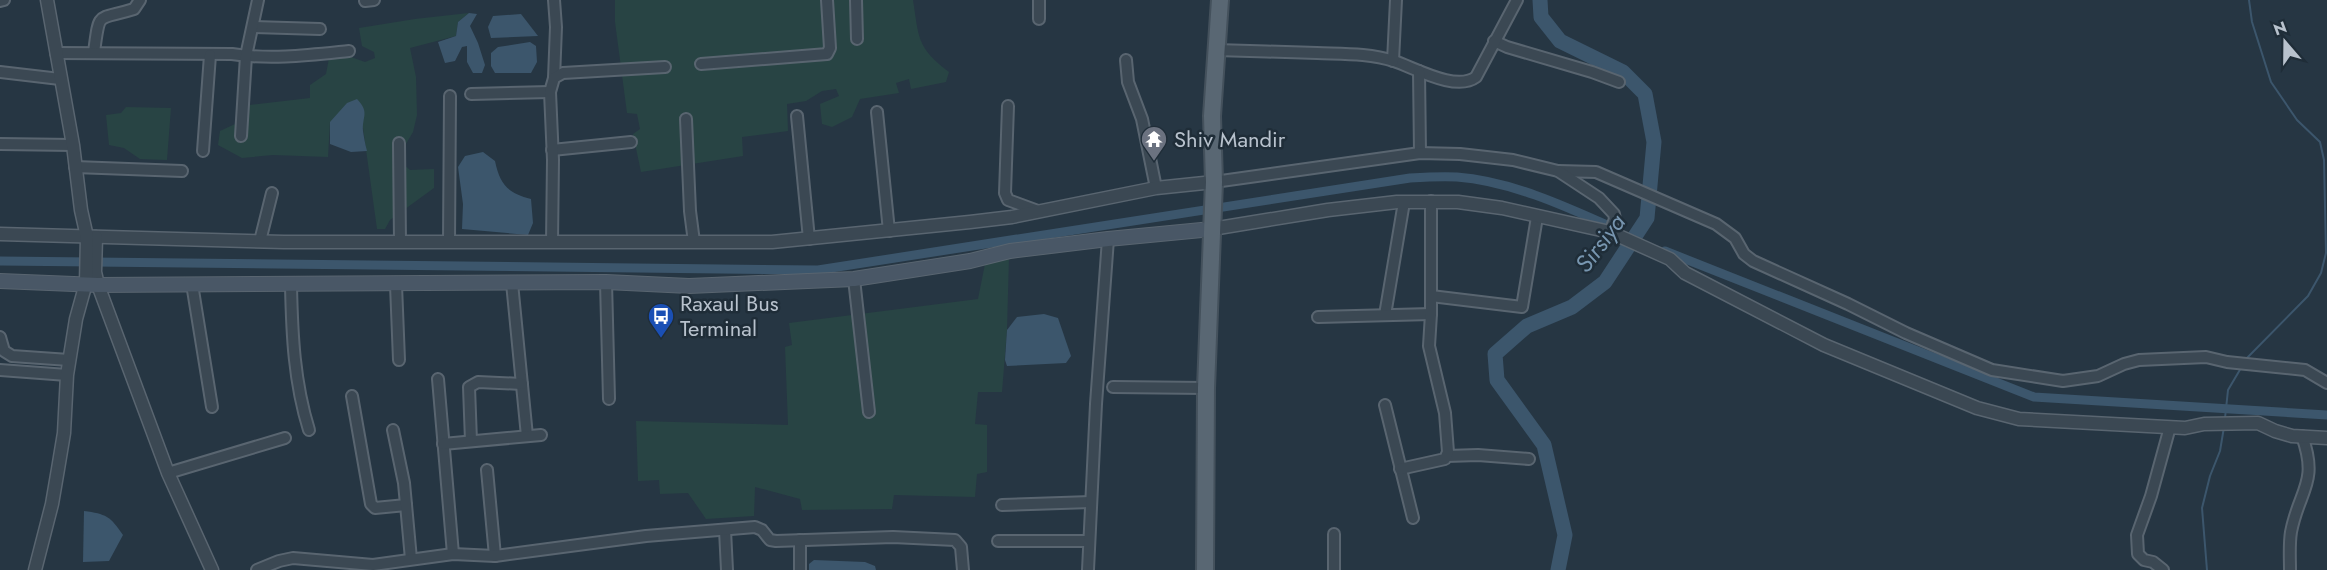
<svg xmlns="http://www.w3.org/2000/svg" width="2327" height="570" viewBox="0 0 2327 570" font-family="Jost,sans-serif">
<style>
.green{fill:#284444}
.water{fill:#3c566c}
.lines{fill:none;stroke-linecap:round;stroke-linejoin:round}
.stream{stroke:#3c566c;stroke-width:2}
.canal{stroke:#3c566c;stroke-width:9}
.river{stroke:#3c566c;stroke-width:15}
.minor-casing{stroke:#596570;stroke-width:14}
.tertiary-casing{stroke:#596570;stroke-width:15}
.secondary-casing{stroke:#596570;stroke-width:16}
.primary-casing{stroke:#44515c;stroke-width:20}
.minor{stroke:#3b4853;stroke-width:10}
.tertiary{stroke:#3b4853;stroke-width:12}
.secondary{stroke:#495766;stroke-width:14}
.primary{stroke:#596773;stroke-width:16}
.labels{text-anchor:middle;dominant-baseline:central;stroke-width:5;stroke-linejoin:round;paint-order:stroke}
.poi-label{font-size:22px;fill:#b8c2cd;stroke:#1f2d38;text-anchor:start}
.water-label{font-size:24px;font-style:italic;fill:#7896b0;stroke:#1f2d38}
</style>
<rect width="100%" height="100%" fill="#263643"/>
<!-- green -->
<g class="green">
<path d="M615,0h298c6,37 3,47 36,72l-3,10 -35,7 -2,-10 -13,4 3,10 -39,6 -8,18 -20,10 -10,-3 -2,-20 19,-8 -3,-7 -14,2 -16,10 -19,3 1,27 -46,6 1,19 -102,16 -8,-38 7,-5 -3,-15 -10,-1 -12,-91z"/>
<polygon points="469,13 458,22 456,36 410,48 416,77 417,115 413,132 403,149 402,163 410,170 434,169 434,188 390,220 385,229 377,229 363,128 330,122 328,157 273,155 242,158 218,145 220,131 235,124 240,106 310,98 310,85 326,74 329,58 348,56 365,62 375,58 374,52 362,46 359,28 415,19"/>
<polygon points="126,107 171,108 167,160 140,159 124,148 109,145 106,115 121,113"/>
<polygon points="1009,257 1007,330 1002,392 978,392 975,424 987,425 987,472 977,474 975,497 894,495 892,509 802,510 800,499 755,487 754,516 706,519 688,493 660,494 659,480 638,481 636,421 788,425 785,347 792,345 789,323 978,299 986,259"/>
</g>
<!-- water -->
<g class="water">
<polygon points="469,13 477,14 470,26 478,43 485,65 482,73 473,73 467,62 467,46 462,47 455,61 445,63 438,42 456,36 458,22"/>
<polygon points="521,14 538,36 491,38 488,27 493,16"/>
<polygon points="530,42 536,46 537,62 531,73 495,73 491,66 491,53 498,47"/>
<path d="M357,99c13,14 5,17 6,32 1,6 2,13 4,20l-16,1 -21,-8v-22l17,-19z"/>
<path d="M483,152l12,9c5,24 13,32 36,38l2,24 -5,12 -66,-6 1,-25 -5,-37 7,-11z"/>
<polygon points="1044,314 1058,318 1071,356 1066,363 1007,366 1005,360 1007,330 1017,317"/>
<path d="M84,511c22,3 26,5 39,24l-14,26 -26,1z"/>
<polygon points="814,560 865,562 875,566 876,570 809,570 809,564"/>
</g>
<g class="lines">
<!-- stream -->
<g class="stream">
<polyline points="2245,360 2308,296 2321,273 2326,253 2324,160 2320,142 2297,120 2271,82 2252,22 2249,0"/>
<polyline points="2225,418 2228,390 2241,368"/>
<polyline points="2207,570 2202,508 2210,476 2220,451 2224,427"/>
</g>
<!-- canal -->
<g class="canal">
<polyline points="1665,251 2034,397 2327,415"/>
<path d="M0,261l818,9 592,-92c16,-1 32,-2 47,-1 54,4 110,30 159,52"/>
</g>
<!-- river -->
<polyline class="river" points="1540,0 1541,17 1560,41 1623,72 1645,94 1654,142 1647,218 1605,282 1572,307 1527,326 1495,354 1497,380 1544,445 1565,535 1558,570"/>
<!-- minor casing -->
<g class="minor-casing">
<g id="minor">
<polyline points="856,0 857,39"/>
<polyline points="0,1 4,0"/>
<polyline points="365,1 374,0"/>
<polyline points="1039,19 1039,0"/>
<polyline points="253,27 320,29"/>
<polyline points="1494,41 1507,47 1592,72 1619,82"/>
<path d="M1216,50c34,1 67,2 101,3 26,1 52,0 77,8 21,7 62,31 82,16l41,-77"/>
<path d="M94,52c6,-43 2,-31 40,-43l6,-9"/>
<path d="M56,53l176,1c39,6 78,1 117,-3"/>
<polyline points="1126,60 1128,82 1142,119 1156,188"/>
<polyline points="1393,61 1396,0"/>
<polyline points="701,64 827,54 830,48 827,0"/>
<polyline points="1419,71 1420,153"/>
<polyline points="0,72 60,79"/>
<polyline points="554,78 556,27 554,0"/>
<polyline points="471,94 550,92"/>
<polyline points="1008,106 1005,193 1008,200 1038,211"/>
<polyline points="877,112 889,231"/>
<polyline points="797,116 809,239"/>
<polyline points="686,119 690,211 694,242"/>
<polyline points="241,136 246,56 258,0"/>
<polyline points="399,143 400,242"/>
<polyline points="0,144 73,145"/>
<polyline points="552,150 631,142"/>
<polyline points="203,151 210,55"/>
<polyline points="75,167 182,171"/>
<polyline points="1558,171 1596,172 1716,224 1735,238 1744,254 1753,261 1848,304 1906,333 1992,370 2063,381 2098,376 2124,364 2139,360 2206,357 2227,362 2305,370 2327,383"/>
<polyline points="1214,182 1420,153 1460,154 1513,160 1558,171 1599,198 1614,214 1615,219 1610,232"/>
<polyline points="260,241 272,193"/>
<polyline points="449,242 450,96"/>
<polyline points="552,242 553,160 550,92 554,78 563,73 665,67"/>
<polyline points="854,279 869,412"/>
<polyline points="606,282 609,399"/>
<polyline points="512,283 527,436"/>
<polyline points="192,284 212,407"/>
<path d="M291,285c1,49 3,97 18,145"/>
<polyline points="396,285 399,360"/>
<polyline points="1431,296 1522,307 1537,217"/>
<polyline points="1385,315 1404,202"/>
<polyline points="1318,317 1431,314"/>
<polyline points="0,337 4,351 12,356 69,360"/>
<polyline points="0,370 67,375"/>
<polyline points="438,379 453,554"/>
<polyline points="1113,387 1206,388"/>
<polyline points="352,396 371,504 375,508 406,505"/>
<polyline points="1385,405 1413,518"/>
<polyline points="393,430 404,483 411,559"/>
<polyline points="471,441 469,387 478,382 522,384"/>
<polyline points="443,444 541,435"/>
<polyline points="1447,456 1478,455 1529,459"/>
<polyline points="1400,469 1445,459 1448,452 1445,413 1429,346 1431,314 1431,201"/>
<polyline points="487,470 495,556"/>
<polyline points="168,473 285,438"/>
<polyline points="1002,505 1091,502"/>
<polyline points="725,530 727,570"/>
<polyline points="800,540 800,570"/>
<polyline points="998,541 1089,541"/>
<polyline points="257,570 279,561 293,558 373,565 453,554 495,556 646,536 755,527 762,530 770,540 776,541 893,537 955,540 961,547 963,570"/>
<polyline points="1088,570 1096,404 1108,239"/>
<polyline points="1334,570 1334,534"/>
<polyline points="2163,570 2153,562 2144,560 2138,554 2137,535 2151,496 2170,427"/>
<path d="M2290,570c0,-12 -1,-26 1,-38 8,-42 28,-49 11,-96"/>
</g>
</g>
<!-- tertiary casing -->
<g class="tertiary-casing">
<g id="tertiary">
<polyline points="1212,229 1328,210 1397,202 1458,202 1502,208 1610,232 1670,259 1685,273 1824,345 1977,408 2019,419 2185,428 2204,424 2258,423 2275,431 2292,436 2327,438"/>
<polyline points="0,234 284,242 772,242 970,222 1012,217 1156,188 1214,182"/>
<polyline points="96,237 95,272 98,285 168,473 212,570"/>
<polyline points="35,570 52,504 58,469 64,433 67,375 76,319 86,283 87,237 81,210 73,145 47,0"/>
</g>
</g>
<!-- secondary casing -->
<g class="secondary-casing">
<polyline id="secondary" points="0,281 98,285 606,282 689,286 854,279 970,261 1010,251 1108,239 1212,229"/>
</g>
<!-- primary casing -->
<g class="primary-casing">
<polyline id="primary" points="1205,570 1206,388 1214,182 1212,116 1220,0"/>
</g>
<!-- minor -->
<use href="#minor" class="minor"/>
<!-- tertiary -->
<use href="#tertiary" class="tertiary"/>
<!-- secondary -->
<use href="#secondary" class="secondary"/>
<!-- primary -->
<use href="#primary" class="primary"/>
</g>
<!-- icons -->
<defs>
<g id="temple-pin" transform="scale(1.35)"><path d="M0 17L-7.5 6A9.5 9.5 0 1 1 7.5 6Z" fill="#6b7280" stroke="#1f2d38"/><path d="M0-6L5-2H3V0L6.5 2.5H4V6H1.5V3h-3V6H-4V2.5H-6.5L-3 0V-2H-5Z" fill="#fff"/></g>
<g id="bus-pin" transform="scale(1.35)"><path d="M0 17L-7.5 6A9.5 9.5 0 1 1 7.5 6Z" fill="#1a4fb4" stroke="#1f2d38"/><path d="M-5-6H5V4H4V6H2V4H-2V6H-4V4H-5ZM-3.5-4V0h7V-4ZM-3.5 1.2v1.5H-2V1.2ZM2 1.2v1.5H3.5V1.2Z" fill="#fff"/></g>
</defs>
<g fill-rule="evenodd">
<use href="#temple-pin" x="1154" y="139"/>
<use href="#bus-pin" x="661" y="316"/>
</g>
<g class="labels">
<!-- poi labels -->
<g class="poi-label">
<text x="1174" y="139">Shiv Mandir</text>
<text x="680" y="303">Raxaul Bus<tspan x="680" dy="25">Terminal</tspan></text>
</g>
<!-- water labels -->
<g class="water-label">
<text transform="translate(1600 243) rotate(-53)">Sirsiya</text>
</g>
</g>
<!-- north arrow -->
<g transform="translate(2285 42) rotate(340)" stroke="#1f2d38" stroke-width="4.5" paint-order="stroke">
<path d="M0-4.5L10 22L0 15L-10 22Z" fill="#b8c2cd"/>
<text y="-9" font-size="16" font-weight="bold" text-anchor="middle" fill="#b8c2cd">N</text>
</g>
</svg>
